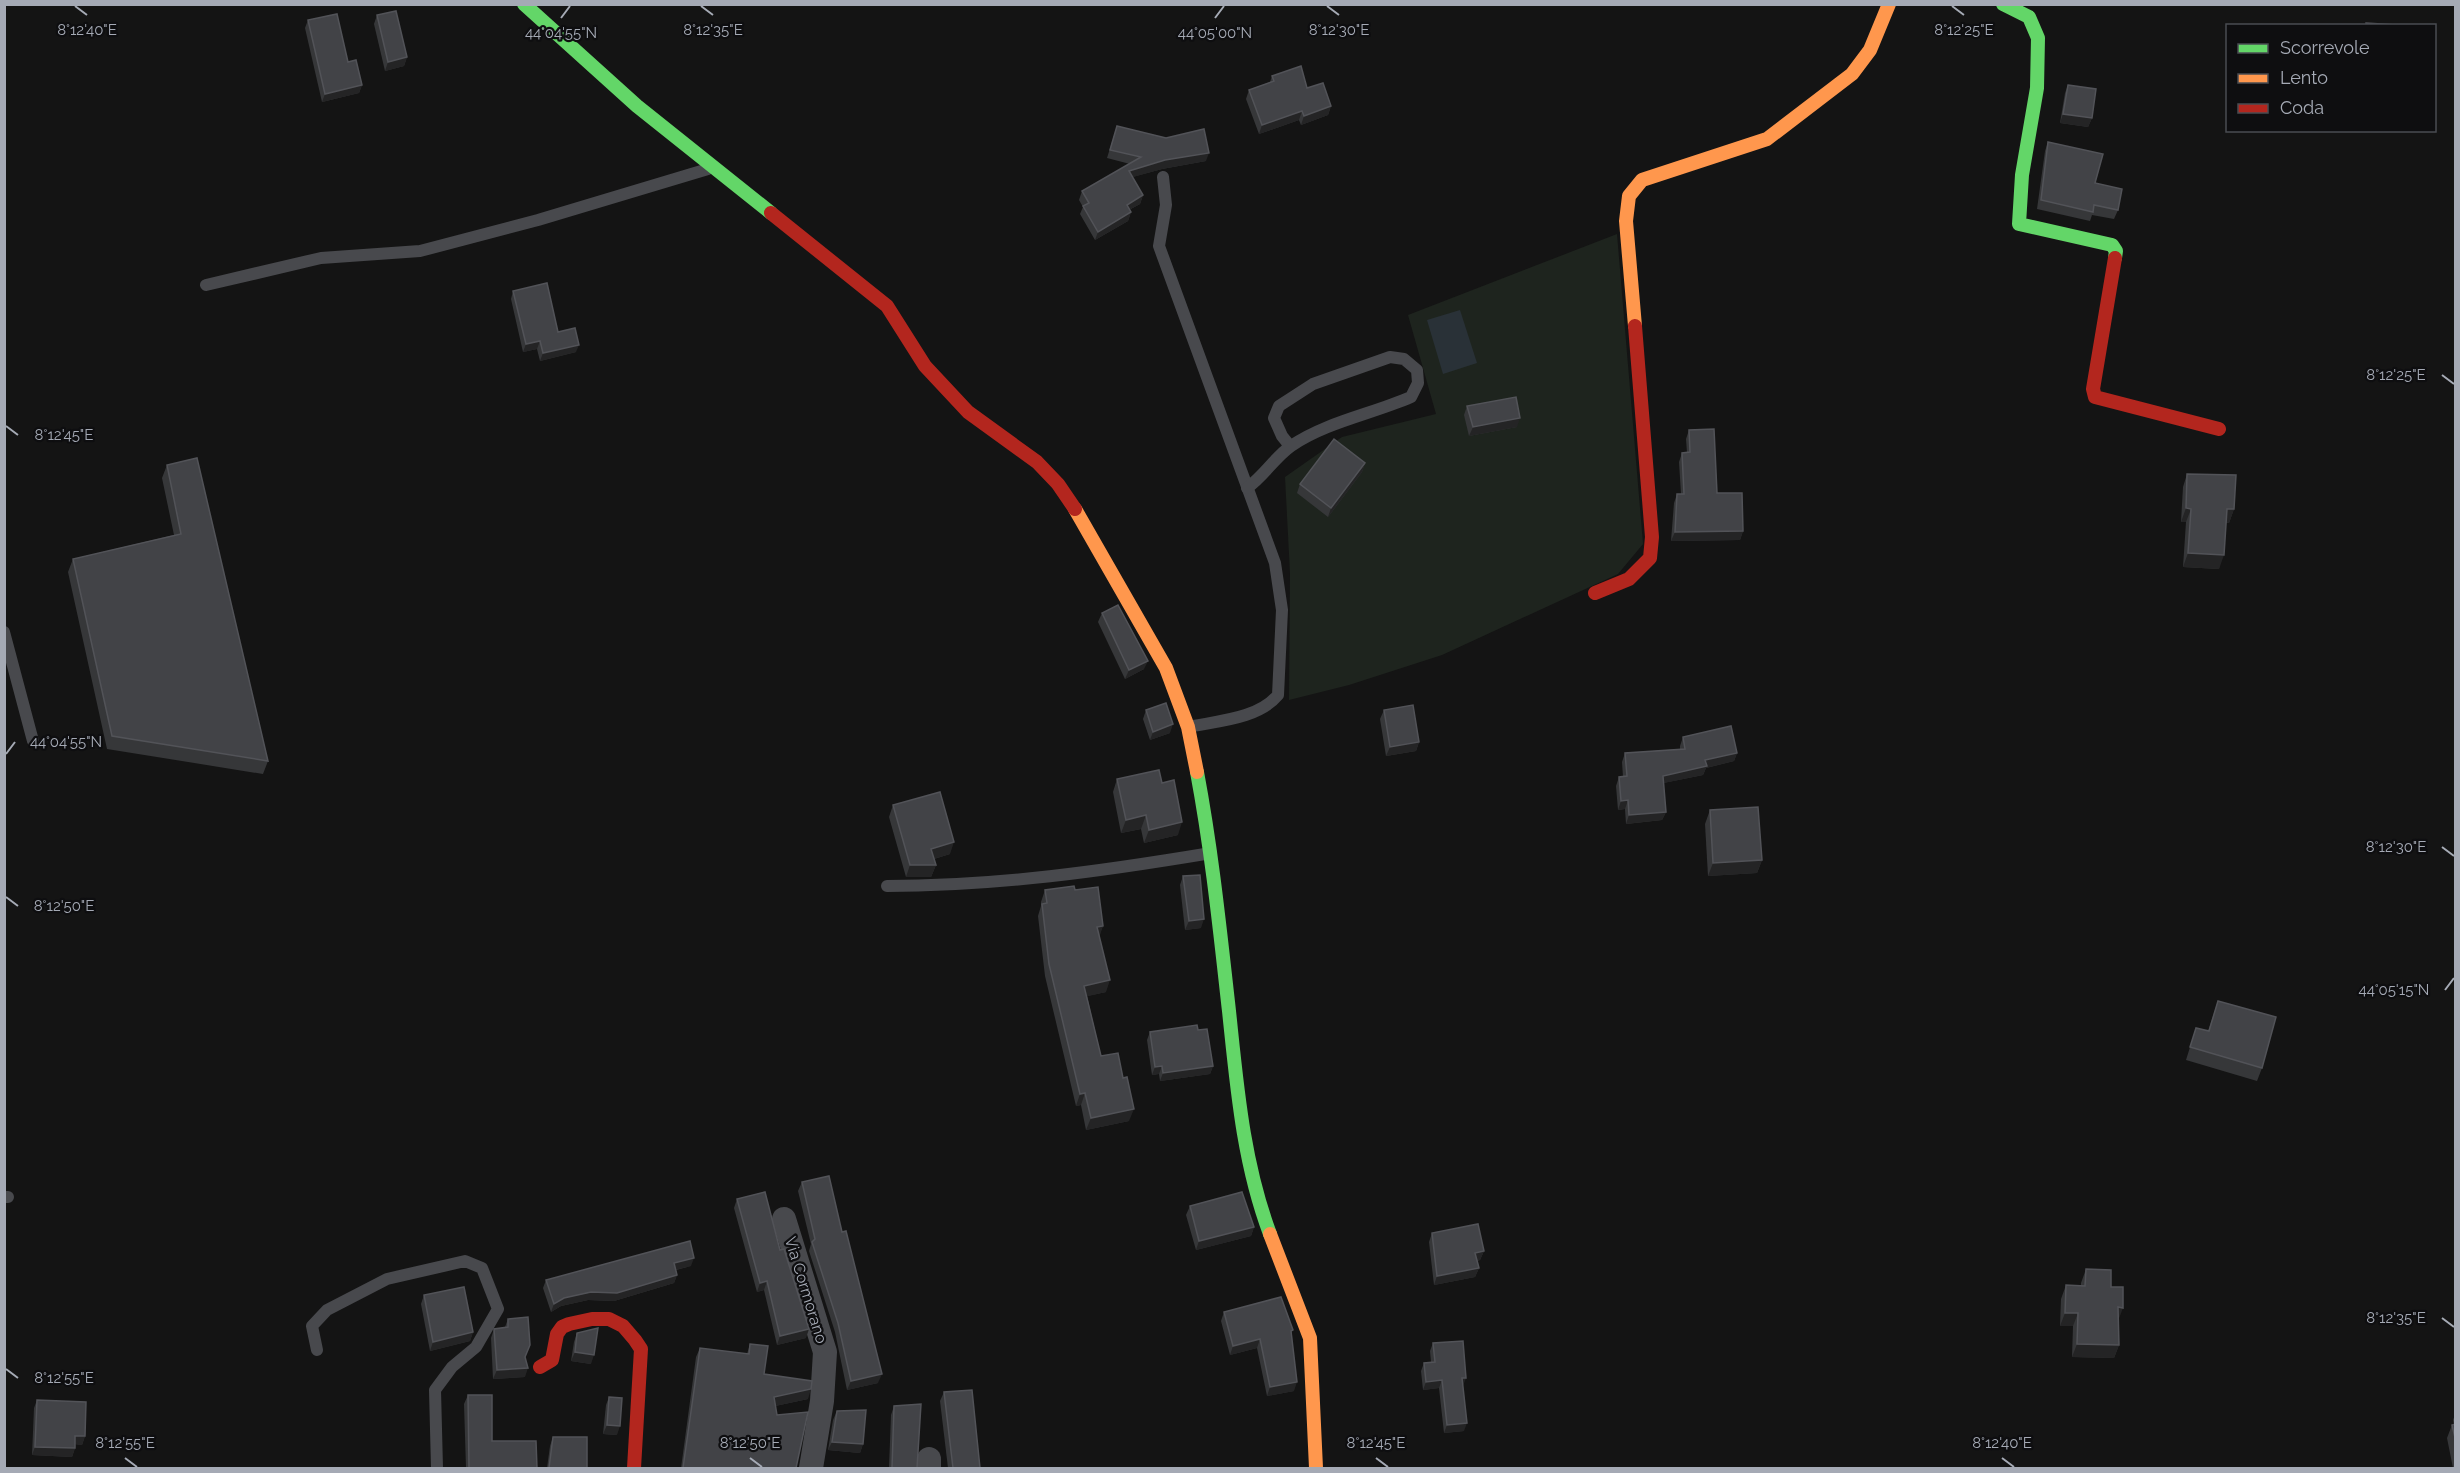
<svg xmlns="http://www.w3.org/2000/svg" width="2460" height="1473" viewBox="0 0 2460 1473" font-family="Raleway,sans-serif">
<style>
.green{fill:#1e241e}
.water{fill:#293137}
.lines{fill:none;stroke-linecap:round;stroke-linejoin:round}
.lane{stroke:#48494d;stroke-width:12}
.street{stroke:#48494d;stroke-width:24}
.fast{stroke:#63d668;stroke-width:14}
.slow{stroke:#ff974d;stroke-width:14}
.jam{stroke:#b3261e;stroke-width:14}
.wall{fill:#363739}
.shaded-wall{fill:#242425}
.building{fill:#424347;stroke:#525358;stroke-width:1.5}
.ticks{fill:none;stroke:#a5aab5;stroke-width:2}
.labels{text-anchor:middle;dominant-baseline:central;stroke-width:4.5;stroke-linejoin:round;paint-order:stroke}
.street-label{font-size:16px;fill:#a5aab5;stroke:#0e0e10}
.ticks-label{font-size:15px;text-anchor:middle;fill:#a5aab5;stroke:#0e0e10;stroke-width:4.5;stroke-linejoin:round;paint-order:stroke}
</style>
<rect width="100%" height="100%" fill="#141414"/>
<!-- green -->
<polygon class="green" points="1617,234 1643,544 1618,574 1442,655 1349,685 1289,700 1290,573 1285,477 1342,437 1436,414 1408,315"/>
<!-- water -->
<polygon class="water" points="1460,310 1477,363 1443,374 1427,320"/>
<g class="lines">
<!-- lane -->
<g class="lane">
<path d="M1163,177l3,28 -7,41 116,317 7,47 -4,85c-20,24 -61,26 -90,32"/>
<polyline points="206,285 321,258 420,251 538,220 708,169"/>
<path d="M1247,488c18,-13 27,-30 44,-42 35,-24 81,-32 120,-49l7,-14 -1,-13 -13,-11 -14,-2 -77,27 -34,22 -5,12 8,18 8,10"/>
<polyline points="4,632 33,741"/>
<path d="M887,886c110,0 216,-15 324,-33"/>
<polyline points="4,1197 8,1197"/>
<polyline points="317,1350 312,1326 327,1310 387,1279 465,1261 482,1268 498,1309 476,1347 452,1367 435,1390 437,1468"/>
</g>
<!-- street -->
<g class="street">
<polyline points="784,1219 825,1352 822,1401 811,1468"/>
<polyline points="929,1468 929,1459"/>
</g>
<!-- fast -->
<g class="fast">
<polyline points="524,4 637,106 771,213"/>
<polyline points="2003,4 2029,17 2038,38 2037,88 2022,175 2019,224 2112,245 2116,251 2115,258"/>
<path d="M1197,772c15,80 23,159 32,239 8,76 14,151 41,223"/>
</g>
<!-- slow -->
<g class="slow">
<polyline points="1635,326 1626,221 1629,196 1642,180 1767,139 1852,74 1870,50 1889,4"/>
<polyline points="1075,509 1166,668 1188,727 1197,772"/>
<polyline points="1270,1234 1310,1338 1316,1468"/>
</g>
<!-- jam -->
<g class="jam">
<polyline points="771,213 887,306 925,366 968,412 1037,462 1058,484 1075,509"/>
<polyline points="2115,258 2093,389 2095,397 2219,429"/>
<polyline points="1595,593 1629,579 1650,558 1652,537 1635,326"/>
<polyline points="540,1367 552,1360 557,1334 562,1327 569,1324 592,1319 609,1319 623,1326 635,1340 641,1349 634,1468"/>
</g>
</g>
<!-- wall -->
<g class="wall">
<polygon points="377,15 407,57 404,66 385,71 374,24"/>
<polygon points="308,20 348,62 362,85 359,93 322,102 305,28"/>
<polygon points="1272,76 1307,88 1331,106 1328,115 1301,125 1299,120 1259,134 1246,99 1249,90 1270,82"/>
<polygon points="2068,85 2092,118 2088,127 2060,123 2065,93"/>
<polygon points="1117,126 1206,161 1162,169 1132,177 1143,195 1140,204 1129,210 1131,212 1128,221 1095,240 1080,214 1083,207 1079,200 1082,191 1130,164 1107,158"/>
<polygon points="2048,142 2118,210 2114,219 2092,215 2090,221 2037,209 2045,151"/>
<polygon points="513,291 558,332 576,352 540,361 537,349 523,352 511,299"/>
<polygon points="1467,406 1517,427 1469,436 1464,415"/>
<polygon points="1689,430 1717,493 1743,531 1740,540 1671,541 1674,503 1677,494 1681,494 1679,462 1682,453 1687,453 1686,439"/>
<polygon points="1365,463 1362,472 1328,517 1297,493 1300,484"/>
<polygon points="167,465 268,761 263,774 107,749 68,572 73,559 174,535 162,478"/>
<polygon points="2187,474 2234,509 2229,523 2226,523 2219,569 2183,567 2186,522 2181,522 2183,487"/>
<polygon points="1102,613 1144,669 1125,679 1098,622"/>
<polygon points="1146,710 1170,733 1150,740 1143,719"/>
<polygon points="1384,710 1419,742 1416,751 1386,756 1380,719"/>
<polygon points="1683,737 1737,753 1734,761 1706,768 1703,775 1663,783 1666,812 1662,820 1626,824 1625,809 1618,810 1616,786 1619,777 1623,777 1622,762 1625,753 1680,749 1680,746"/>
<polygon points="1117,779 1162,783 1178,835 1144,843 1141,829 1121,833 1113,792"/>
<polygon points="893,805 950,854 934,859 936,865 931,877 906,877 889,817"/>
<polygon points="1710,810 1762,860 1757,873 1708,876 1705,824"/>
<polygon points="1183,876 1201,928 1185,930 1180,885"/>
<polygon points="1045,890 1075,890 1103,926 1099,935 1106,992 1087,996 1101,1056 1129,1121 1086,1130 1081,1105 1076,1106 1045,976 1038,916 1041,906 1041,902"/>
<polygon points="2218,1001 2262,1068 2257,1081 2186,1060 2196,1028 2208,1031"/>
<polygon points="1198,1030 1213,1066 1210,1074 1160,1081 1159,1074 1152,1075 1147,1040 1150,1032"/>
<polygon points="802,1182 878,1383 847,1390 835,1332 809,1251 811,1244 798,1191"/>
<polygon points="737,1199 780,1250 806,1338 777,1345 764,1290 757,1292 734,1208"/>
<polygon points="1190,1206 1254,1227 1251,1236 1196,1250 1186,1215"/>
<polygon points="1432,1233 1484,1251 1480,1260 1477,1261 1479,1268 1475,1277 1434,1285 1429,1242"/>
<polygon points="691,1266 676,1270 677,1275 674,1283 614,1301 588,1300 561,1306 551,1312 543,1288 546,1280"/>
<polygon points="2086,1269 2111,1287 2119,1319 2119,1345 2114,1358 2072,1357 2073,1326 2060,1326 2061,1299 2066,1285 2081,1286 2081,1283"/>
<polygon points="424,1295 473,1332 470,1341 430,1351 421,1304"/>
<polygon points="1224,1312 1292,1335 1294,1391 1267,1396 1257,1348 1230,1355 1221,1321"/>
<polygon points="508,1319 525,1358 525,1377 493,1379 491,1338 494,1329 505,1327"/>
<polygon points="577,1333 591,1364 571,1361 574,1342"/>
<polygon points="1433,1343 1463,1386 1464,1431 1444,1433 1439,1388 1423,1390 1421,1371 1424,1363 1431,1362 1430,1351"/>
<polygon points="750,1344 764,1374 808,1399 775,1406 777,1415 796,1468 681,1468 696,1357 700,1348 747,1354"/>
<polygon points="944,1392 980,1468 948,1468 940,1401"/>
<polygon points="468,1395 492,1441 537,1468 466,1468 464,1404"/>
<polygon points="609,1397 617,1435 603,1434 606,1405"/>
<polygon points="37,1400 85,1436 82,1445 75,1444 75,1448 72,1457 32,1455 34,1408"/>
<polygon points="894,1406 917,1468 889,1468 891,1415"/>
<polygon points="837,1411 863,1444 860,1453 828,1450 833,1420"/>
<polygon points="2456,1412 2456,1468 2453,1468 2447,1438 2452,1425 2454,1425 2453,1420"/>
<polygon points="553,1437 587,1468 547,1468 550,1446"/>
</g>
<!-- shaded-wall -->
<g class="shaded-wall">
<polygon points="407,57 404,66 385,71 388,62"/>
<polygon points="362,85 359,93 322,102 325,94"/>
<polygon points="1331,106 1328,115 1301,125 1304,116"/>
<polygon points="1302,111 1299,120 1259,134 1262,125"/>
<polygon points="2063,114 2092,118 2088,127 2060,123"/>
<polygon points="1209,153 1206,161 1162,169 1126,179 1129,171 1165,160"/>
<polygon points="1143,195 1140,204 1123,213 1127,205"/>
<polygon points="1131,212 1128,221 1095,240 1098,232"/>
<polygon points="540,341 537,349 523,352 526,344"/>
<polygon points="579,345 576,352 540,361 543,353"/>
<polygon points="1520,418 1517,427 1469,436 1473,427"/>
<polygon points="1365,463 1362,472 1328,517 1331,508"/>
<polygon points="2186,508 2191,509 2186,522 2181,522"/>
<polygon points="2227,509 2234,509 2229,523 2222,522"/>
<polygon points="1743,531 1740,540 1671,541 1675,532"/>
<polygon points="2188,553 2224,555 2219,569 2183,567"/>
<polygon points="1148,661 1144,669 1125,679 1129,670"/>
<polygon points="1173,724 1170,733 1150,740 1153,732"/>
<polygon points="1419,742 1416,751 1386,756 1390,747"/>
<polygon points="1737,753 1734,761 1706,768 1703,775 1659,784 1663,776 1705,760"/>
<polygon points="1628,800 1625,809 1618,810 1621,801"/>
<polygon points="1666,812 1662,820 1626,824 1629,815"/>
<polygon points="1146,815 1141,829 1121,833 1126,820"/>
<polygon points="1182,822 1178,835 1144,843 1149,830"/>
<polygon points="954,842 950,854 927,861 931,849"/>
<polygon points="1762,860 1757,873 1708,876 1713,863"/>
<polygon points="910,865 936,865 931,877 906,877"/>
<polygon points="1204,919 1201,928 1185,930 1189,921"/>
<polygon points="1103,926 1099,938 1097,927"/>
<polygon points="1110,980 1106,992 1080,998 1084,986"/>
<polygon points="1162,1066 1159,1074 1152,1075 1155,1067"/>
<polygon points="1213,1066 1210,1074 1160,1081 1163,1073"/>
<polygon points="1085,1093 1081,1105 1076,1106 1080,1094"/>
<polygon points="1134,1109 1129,1121 1086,1130 1091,1118"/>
<polygon points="1254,1227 1251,1236 1196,1250 1199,1241"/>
<polygon points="1484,1251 1480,1260 1472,1262 1475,1253"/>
<polygon points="694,1258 691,1266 671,1271 674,1263"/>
<polygon points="1479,1268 1475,1277 1434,1285 1437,1276"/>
<polygon points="677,1275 674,1283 614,1301 588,1300 561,1306 551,1312 554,1304 564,1298"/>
<polygon points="767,1281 764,1290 757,1292 760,1283"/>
<polygon points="2118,1307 2123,1308 2118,1321"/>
<polygon points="2065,1313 2078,1313 2073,1326 2060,1326"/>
<polygon points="809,1329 806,1338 777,1345 780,1336"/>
<polygon points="473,1332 470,1341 430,1351 433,1342"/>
<polygon points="1260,1339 1257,1348 1230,1355 1233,1346"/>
<polygon points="2077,1344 2119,1345 2114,1358 2072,1357"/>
<polygon points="575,1352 594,1355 591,1364 571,1361"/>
<polygon points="528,1368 525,1377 493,1379 497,1370"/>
<polygon points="882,1374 878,1383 847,1390 851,1381"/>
<polygon points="1462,1378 1466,1378 1463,1386 1459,1386"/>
<polygon points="1442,1380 1439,1388 1423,1390 1426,1382"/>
<polygon points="1297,1382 1294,1391 1267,1396 1270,1387"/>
<polygon points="811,1389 808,1399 771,1407 774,1397"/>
<polygon points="1467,1423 1464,1431 1444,1433 1447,1425"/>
<polygon points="607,1425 620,1426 617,1435 603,1434"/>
<polygon points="75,1436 85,1436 82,1445 72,1444"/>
<polygon points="832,1442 863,1444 860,1453 828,1450"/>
<polygon points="35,1447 75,1448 72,1457 32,1455"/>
</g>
<!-- building -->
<g class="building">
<polygon points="396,11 407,57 388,62 377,15"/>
<polygon points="337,14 348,62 356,60 362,85 325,94 308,20"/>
<polygon points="2366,23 2412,26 2366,26"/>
<polygon points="1301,66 1307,88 1323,83 1331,106 1304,116 1302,111 1262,125 1249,90 1274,81 1272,76"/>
<polygon points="2068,85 2096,89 2092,118 2063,114"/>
<polygon points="1117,126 1166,138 1204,129 1209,153 1165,160 1129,171 1143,195 1127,205 1131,212 1098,232 1083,206 1089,203 1082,191 1141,157 1110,150"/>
<polygon points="2048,142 2103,154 2095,183 2122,189 2118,210 2094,205 2093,212 2041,200"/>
<polygon points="547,283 558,332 575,328 579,345 543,353 540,341 526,344 513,291"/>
<polygon points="1516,397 1520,418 1473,427 1467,406"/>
<polygon points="1714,429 1717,493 1742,493 1743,531 1675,532 1677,494 1684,494 1682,453 1690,452 1689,430"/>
<polygon points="1334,439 1365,463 1331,508 1300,484"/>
<polygon points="197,458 268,761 112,736 73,559 181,534 167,465"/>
<polygon points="2187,474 2236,475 2234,509 2227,509 2224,555 2188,553 2191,509 2186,508"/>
<polygon points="1118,605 1148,661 1129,670 1102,613"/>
<polygon points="1166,703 1173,724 1153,732 1146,710"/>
<polygon points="1413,705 1419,742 1390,747 1384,710"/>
<polygon points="1731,726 1737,753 1705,760 1707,766 1663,776 1666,812 1629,815 1628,800 1621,801 1619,777 1627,776 1625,753 1685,749 1683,737"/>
<polygon points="1159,770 1162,783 1174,780 1182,822 1149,830 1146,815 1126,820 1117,779"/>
<polygon points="940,792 954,842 931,849 936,865 910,865 893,805"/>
<polygon points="1758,807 1762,860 1713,863 1710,810"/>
<polygon points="1200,875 1204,919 1189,921 1183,876"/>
<polygon points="1074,886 1075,890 1098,887 1103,926 1097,927 1110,980 1084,986 1101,1056 1118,1053 1123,1078 1127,1077 1134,1109 1091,1118 1085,1093 1080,1094 1049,964 1042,904 1047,903 1045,890"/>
<polygon points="2218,1001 2276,1017 2262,1068 2190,1047 2196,1028 2209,1031"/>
<polygon points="1197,1025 1198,1030 1207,1029 1213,1066 1163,1073 1162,1066 1155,1067 1150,1032"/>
<polygon points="829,1176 842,1232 846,1231 882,1374 851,1381 838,1323 812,1242 815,1239 802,1182"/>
<polygon points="765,1192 780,1250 784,1249 809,1329 780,1336 767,1281 760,1283 737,1199"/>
<polygon points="1242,1192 1254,1227 1199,1241 1190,1206"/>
<polygon points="1478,1224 1484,1251 1475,1253 1479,1268 1437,1276 1432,1233"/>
<polygon points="690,1241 694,1258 674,1263 677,1275 617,1293 591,1292 564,1298 554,1304 546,1280"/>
<polygon points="2086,1269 2111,1270 2111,1287 2123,1287 2123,1308 2118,1307 2119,1345 2077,1344 2078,1313 2065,1313 2066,1285 2085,1286"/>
<polygon points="464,1287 473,1332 433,1342 424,1295"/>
<polygon points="1281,1297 1293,1330 1291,1331 1297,1382 1270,1387 1260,1339 1233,1346 1224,1312"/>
<polygon points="528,1317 530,1345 525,1357 528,1368 497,1370 494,1329 508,1327 508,1319"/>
<polygon points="598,1328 594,1355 575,1352 577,1333"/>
<polygon points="1463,1341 1466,1378 1462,1378 1467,1423 1447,1425 1442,1380 1426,1382 1424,1363 1435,1362 1433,1343"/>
<polygon points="750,1344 768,1346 764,1374 812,1381 811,1389 774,1397 777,1415 808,1412 796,1468 683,1468 700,1348 749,1354"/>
<polygon points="972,1390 980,1468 953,1468 944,1392"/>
<polygon points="468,1395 492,1395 492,1441 536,1441 537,1468 469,1468"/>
<polygon points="609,1397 622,1398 620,1426 607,1425"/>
<polygon points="37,1400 86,1402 85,1436 75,1436 75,1448 35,1447"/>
<polygon points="921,1404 917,1468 892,1468 894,1406"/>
<polygon points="866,1410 863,1444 832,1442 837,1411"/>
<polygon points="2456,1424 2456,1442 2452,1425"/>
<polygon points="553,1437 587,1437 587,1468 549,1468"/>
</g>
<!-- ticks -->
<path class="ticks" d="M75,6l12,9M701,6l12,9M1327,6l12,9M1952,6l12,9M561,18l9,-12M1215,18l9,-12M2442,375l12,9M6,426l12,9M6,754l9,-12M2442,847l12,9M6,897l12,9M2445,990l9,-12M2442,1318l12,9M6,1369l12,9M125,1458l12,9M750,1458l12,9M1376,1458l12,9M2002,1458l12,9"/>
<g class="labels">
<!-- street labels -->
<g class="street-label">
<text transform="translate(806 1290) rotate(73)">Via Cormorano</text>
</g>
</g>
<g class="ticks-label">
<text x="87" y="35">8°12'40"E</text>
<text x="713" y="35">8°12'35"E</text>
<text x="1339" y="35">8°12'30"E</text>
<text x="1964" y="35">8°12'25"E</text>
<text x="561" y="38">44°04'55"N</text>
<text x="1215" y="38">44°05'00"N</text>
<text x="2396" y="380">8°12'25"E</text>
<text x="64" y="440">8°12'45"E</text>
<text x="66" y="747">44°04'55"N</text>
<text x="2396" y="852">8°12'30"E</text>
<text x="64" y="911">8°12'50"E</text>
<text x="2394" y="995">44°05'15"N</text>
<text x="2396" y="1323">8°12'35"E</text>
<text x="64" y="1383">8°12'55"E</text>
<text x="125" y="1448">8°12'55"E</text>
<text x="750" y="1448">8°12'50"E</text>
<text x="1376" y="1448">8°12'45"E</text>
<text x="2002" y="1448">8°12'40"E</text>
</g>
<!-- border -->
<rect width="2460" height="1473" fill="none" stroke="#a5aab5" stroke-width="12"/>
<!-- legend -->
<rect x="2226" y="24" width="210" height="108" fill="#0e0e10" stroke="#4a4c52" stroke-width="1.5"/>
<rect x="2238" y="44" width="30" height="9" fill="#63d668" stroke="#4a4c52" stroke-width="1.5"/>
<text x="2280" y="54" font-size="18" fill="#a5aab5">Scorrevole</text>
<rect x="2238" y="74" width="30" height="9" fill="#ff974d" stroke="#4a4c52" stroke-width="1.5"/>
<text x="2280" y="84" font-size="18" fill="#a5aab5">Lento</text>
<rect x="2238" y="104" width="30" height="9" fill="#b3261e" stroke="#4a4c52" stroke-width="1.5"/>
<text x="2280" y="114" font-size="18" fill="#a5aab5">Coda</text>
</svg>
